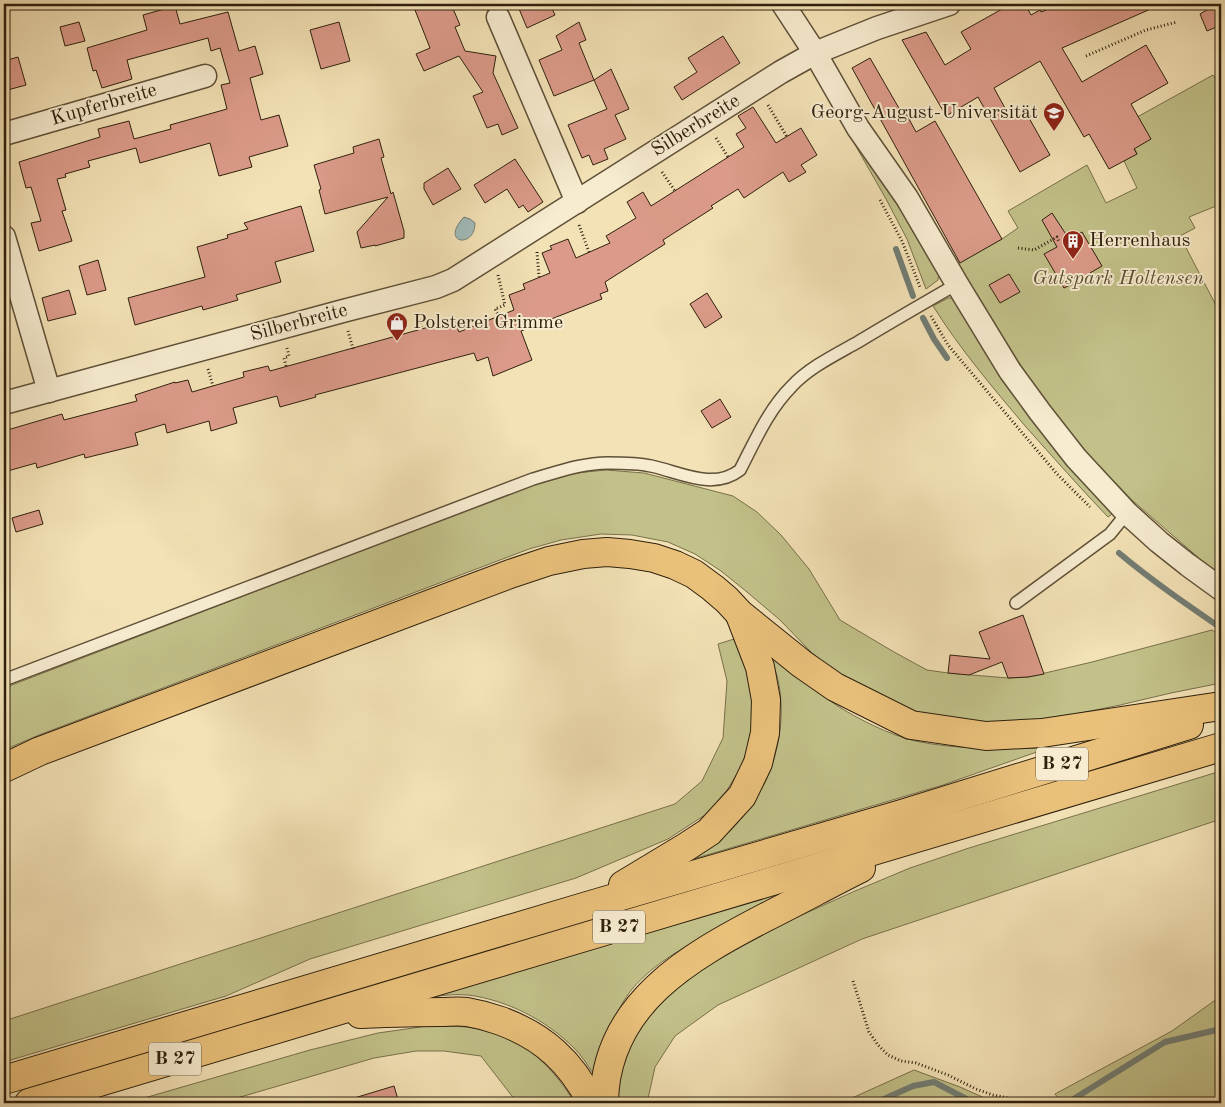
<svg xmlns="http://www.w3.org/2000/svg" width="1225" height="1107" viewBox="0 0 1225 1107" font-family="'Old Standard TT',serif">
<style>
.green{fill:#c2c189;stroke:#78704b}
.water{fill:#a0bbb9;stroke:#727d74}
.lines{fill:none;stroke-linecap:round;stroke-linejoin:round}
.stream{stroke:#727d74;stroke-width:6}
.building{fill:#dc9b8a;stroke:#2e200d}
.lane-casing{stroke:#5f5037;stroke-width:14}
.street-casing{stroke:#5f5037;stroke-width:25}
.highway-casing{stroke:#2e200d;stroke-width:30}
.path{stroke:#2e200d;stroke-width:3;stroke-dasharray:1 2.5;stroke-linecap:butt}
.lane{stroke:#f7ecd0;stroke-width:11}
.street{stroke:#f7ecd0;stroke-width:22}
.highway{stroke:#eac17b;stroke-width:28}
.labels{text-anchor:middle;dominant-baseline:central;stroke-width:4;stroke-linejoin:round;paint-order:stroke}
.shield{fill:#f7ecd0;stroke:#6a5d48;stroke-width:1}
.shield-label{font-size:19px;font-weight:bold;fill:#2e200d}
.street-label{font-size:20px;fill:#2e200d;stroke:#f7ecd0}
.poi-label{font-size:20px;fill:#2e200d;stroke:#f7ecd0;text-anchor:start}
.park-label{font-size:20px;font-style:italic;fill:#5a5032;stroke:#f7ecd0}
</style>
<rect width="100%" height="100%" fill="#f3e2b6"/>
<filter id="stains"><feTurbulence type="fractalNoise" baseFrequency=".004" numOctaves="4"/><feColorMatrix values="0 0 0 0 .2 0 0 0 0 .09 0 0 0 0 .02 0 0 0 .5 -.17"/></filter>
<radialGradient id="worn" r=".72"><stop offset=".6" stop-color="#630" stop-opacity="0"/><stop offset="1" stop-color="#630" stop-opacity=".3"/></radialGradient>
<!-- green -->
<g class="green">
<polygon points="1213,75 1221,88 1221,204 1189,217 1195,228 1180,236 1221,315 1221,574 1207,565 1133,501 1083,449 1035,387 955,265 1002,239 1018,228 1008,211 1087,165 1106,203 1137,188 1124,161 1137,153 1121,126"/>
<polygon points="825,92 935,263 939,271 938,280 926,289 907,239 886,199"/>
<path d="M948,298h7l160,214 -7,5c-28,-29 -55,-60 -82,-90 -33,-39 -66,-78 -93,-121z"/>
<polygon points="606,470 644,473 733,496 757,512 781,535 809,569 840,620 894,652 927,670 948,673 1008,678 1028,677 1092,662 1212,630 1221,636 1221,683 1171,693 1120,705 1051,719 1015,723 979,722 941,718 904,710 838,674 812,653 780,620 747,592 721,571 695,554 668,542 632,535 601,534 561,540 529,549 39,735 4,750 4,688 535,484 576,473"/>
<polygon points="734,639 747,672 753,697 753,717 748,748 740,769 727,790 708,813 668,839 576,878 310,959 226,996 4,1062 4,1021 675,804 702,781 723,738 727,681 718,644"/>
<path d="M762,645c24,20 48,42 74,60 22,14 54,30 79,36 44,9 89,8 133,7l-105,37 -253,75c12,-9 27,-16 38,-27 14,-14 27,-31 36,-49 16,-31 22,-74 13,-108 -3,-11 -9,-21 -15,-31z"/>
<polygon points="1221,771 1221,819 862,939 718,1005 675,1036 655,1067 647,1103 616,1103 619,1078 636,1030 668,991 717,959 795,918 855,891 910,868 969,848"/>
<path d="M829,879c-25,11 -51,23 -76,34 -41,19 -97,44 -124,80 -17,24 -26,52 -36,80 -6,-9 -12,-18 -19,-25 -28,-28 -67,-48 -106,-53 -12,-1 -24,0 -35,2z"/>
<polygon points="1221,996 1221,1101 1203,1103 1062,1103 1055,1094 1172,1031"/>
<path d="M427,1026c13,0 26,0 39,1 52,6 82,33 109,76h-64l4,-3 -34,-44 -37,-5h-28l-42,7 -154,45h-93l183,-53 68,-17z"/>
<polygon points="914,1070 960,1087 987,1099 1004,1103 841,1103"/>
</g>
<!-- water -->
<path class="water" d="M464,217l6,2 5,4c0,26 -36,21 -11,-6z"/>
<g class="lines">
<!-- stream -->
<g class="stream">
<polyline points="896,249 913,296"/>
<polyline points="923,318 934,339 947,358"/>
<path d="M1119,553c32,27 67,51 102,75"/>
<polyline points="875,1103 913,1086 934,1082 974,1103"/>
<polyline points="1067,1103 1165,1042 1221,1029"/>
</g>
</g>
<!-- building -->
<g class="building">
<polygon points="416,4 451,4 460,25 455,27 465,51 496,56 493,73 518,128 502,135 498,124 487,128 473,96 483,92 459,56 424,71 416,54 430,48 415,10 418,9"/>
<polygon points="517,4 550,4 555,15 527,28"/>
<polygon points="1011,4 1025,4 1031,15 1040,10 1041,12 1061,4 1162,4 1062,48 1082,82 1146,45 1168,83 1131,104 1151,139 1134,149 1137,154 1109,169 1089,134 1084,137 1040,61 994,88 1011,119 1025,111 1050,155 1020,172 978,97 946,116 902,40 926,32 945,65 971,49 961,32"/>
<polygon points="1217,4 1221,4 1221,25 1207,31 1200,14"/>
<polygon points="175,6 180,24 228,12 239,51 255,46 263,74 250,78 261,120 279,115 288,146 249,157 252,167 219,176 210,143 140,163 136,148 88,161 90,167 65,174 66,177 57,179 66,210 62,211 72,241 39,251 31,223 41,221 31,187 26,188 19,162 100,137 98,129 129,121 134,139 171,129 170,125 227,109 221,85 230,83 220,48 211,51 208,38 127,60 132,79 102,88 96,70 93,71 87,48 147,30 143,15"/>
<polygon points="79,22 85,41 65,46 60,27"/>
<polygon points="339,22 350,61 321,69 310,30"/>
<polygon points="579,22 586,40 579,43 594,80 554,96 539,60 562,50 556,36"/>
<polygon points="723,36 740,63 682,100 674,87 697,72 688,58"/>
<polygon points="18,57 26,85 4,91 4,61"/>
<polygon points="870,58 900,110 903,108 916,132 935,121 1002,239 960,263 852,68"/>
<polygon points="611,69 629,109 615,115 626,139 604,149 608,159 593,165 589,155 582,158 568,125 607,109 594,80"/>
<polygon points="753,107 776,143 801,128 817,155 801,165 806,172 789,182 783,172 744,198 738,189 711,206 713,208 663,240 665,244 605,282 608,291 600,294 602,299 521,331 532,360 493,376 488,357 477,361 474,353 315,395 316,397 280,407 277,396 233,408 237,423 211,431 209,421 167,433 165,424 135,433 138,445 85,458 84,454 37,468 36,463 4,472 4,431 62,414 64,420 137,401 135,395 175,382 175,383 188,380 192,392 244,377 243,372 268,366 270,371 454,320 459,332 514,310 509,295 525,289 523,284 550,273 542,253 552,249 550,246 568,239 576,258 610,243 606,236 636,218 627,202 643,192 651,206 744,147 736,134 746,128 738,116"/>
<polygon points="379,139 384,157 381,158 391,194 393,192 404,231 404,238 375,246 375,245 361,248 357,232 388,197 325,214 319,190 321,189 314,165 354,153 353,147"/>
<polygon points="515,159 543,202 528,212 523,205 519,208 507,189 485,203 474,185"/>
<polygon points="448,168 461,189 433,205 424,189 424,183"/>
<polygon points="301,206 314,251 275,262 281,282 236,295 238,300 203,310 202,306 135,325 128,298 205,277 197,247 228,238 227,235 248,229 244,223"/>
<polygon points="1052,213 1069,239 1082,232 1102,266 1090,273 1091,275 1076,284 1076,282 1064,288 1044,254 1057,247 1042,220"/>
<polygon points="98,260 106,290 87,295 79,266"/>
<polygon points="1009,274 1020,292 1000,303 989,285"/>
<polygon points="69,290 76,314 48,321 42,298"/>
<polygon points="707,293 722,317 705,328 690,304"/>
<polygon points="720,399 731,417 712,428 701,411"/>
<polygon points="39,510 43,524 16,532 12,518"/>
<polygon points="1023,615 1044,674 1028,677 1008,678 1002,662 969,675 948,673 950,655 990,659 979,632"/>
<polygon points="394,1086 399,1103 352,1103 351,1099"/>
</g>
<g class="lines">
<!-- lane casing -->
<g class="lane-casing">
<g id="lane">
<polyline points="1016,603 1110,534 1127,513"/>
<path d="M4,680l529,-201c25,-7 49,-16 75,-16 15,0 29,0 43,3 29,6 62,25 89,4 15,-29 28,-60 52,-84 18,-19 43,-31 66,-44 33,-20 66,-39 99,-58"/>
</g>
</g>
<!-- street casing -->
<g class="street-casing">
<g id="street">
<polyline points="783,4 815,53 858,128 907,198 957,284 1010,371 1040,412 1076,458 1127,513 1159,542 1188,565 1221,589"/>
<polyline points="498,17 577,202"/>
<polyline points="4,134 205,76"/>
<polyline points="4,237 49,391"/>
<polyline points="4,403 343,311 436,287 453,280 781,72 815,53 877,28 949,4"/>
</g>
</g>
<!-- highway casing -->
<g class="highway-casing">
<g id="highway">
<polyline points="4,768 40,751 510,574 549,561 583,554 607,552 630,554 654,558 675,565 694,574 713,588 727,600 740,614 802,664 835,687 911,725 986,736 1042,733 1221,706"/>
<polyline points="623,885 686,847 709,832 742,796 758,763 765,733 766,700 760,667 740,615"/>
<path d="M360,1014c27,-1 54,-2 81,-2 8,0 18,-1 26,0 12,2 23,5 34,9 43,16 70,41 91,82"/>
<polyline points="4,1080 587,906 902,814 1189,725"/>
<path d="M29,1103c397,-120 795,-236 1192,-356"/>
<path d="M604,1103c1,-99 85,-146 162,-186 32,-16 63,-33 95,-49"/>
</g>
</g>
<!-- path -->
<g class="path">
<polyline points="1086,56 1146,30 1177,22"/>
<polyline points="768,105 787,137"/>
<polyline points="716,138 728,157"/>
<polyline points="662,172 675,191"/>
<polyline points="880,200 902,241 920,287"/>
<polyline points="579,225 589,252"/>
<polyline points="1018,248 1034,250 1057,237 1059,242"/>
<polyline points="537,252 539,277"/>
<polyline points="498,275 505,305 495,309 499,316"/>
<polyline points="417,313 422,329"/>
<polyline points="931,316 948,345 1057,474 1090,507"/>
<polyline points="348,331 353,349"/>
<polyline points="286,366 284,358 289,356 287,348"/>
<polyline points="208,369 213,386"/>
<polyline points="853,981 869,1032 878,1045 888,1055 901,1061 916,1063 948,1075 976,1089 993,1095 1032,1103"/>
</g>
<!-- lane -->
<use href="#lane" class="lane"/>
<!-- street -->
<use href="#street" class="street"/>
<!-- highway -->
<use href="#highway" class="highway"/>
</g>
<!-- icons -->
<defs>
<g id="university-pin" transform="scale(1.125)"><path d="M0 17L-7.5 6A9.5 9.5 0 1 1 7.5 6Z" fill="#8f2418" stroke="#f7ecd0"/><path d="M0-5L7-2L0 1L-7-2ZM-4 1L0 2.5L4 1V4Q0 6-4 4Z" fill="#fff"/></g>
<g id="building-pin" transform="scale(1.125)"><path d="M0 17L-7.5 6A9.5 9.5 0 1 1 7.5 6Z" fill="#8f2418" stroke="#f7ecd0"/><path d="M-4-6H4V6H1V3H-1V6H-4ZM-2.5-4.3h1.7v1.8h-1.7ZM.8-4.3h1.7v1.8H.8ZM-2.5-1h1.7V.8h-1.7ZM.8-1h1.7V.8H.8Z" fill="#fff"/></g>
<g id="shop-pin" transform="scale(1.125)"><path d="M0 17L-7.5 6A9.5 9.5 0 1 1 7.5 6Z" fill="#8f2418" stroke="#f7ecd0"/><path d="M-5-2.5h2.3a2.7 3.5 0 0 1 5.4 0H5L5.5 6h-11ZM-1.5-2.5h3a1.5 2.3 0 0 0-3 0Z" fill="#fff"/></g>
</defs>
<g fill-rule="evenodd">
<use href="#university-pin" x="1054" y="113"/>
<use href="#building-pin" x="1073" y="241"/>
<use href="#shop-pin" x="397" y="323"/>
</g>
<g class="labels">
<!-- shield labels -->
<g class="shield">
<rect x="1036" y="747.5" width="52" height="33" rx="4"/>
<rect x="593" y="910.5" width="52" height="33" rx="4"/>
<rect x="149" y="1042.5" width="52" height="33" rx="4"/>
</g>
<g class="shield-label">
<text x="1062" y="764">B 27</text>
<text x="619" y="927">B 27</text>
<text x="175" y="1059">B 27</text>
</g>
<!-- street labels -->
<g class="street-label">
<text transform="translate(104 105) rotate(-16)">Kupferbreite</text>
<text transform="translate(696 126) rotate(-32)">Silberbreite</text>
<text transform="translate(299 323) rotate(-15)">Silberbreite</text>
</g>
<!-- poi labels -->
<g class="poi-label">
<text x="1038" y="113" text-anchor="end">Georg-August-Universität</text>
<text x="1089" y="241">Herrenhaus</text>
<text x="413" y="323">Polsterei Grimme</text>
</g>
<!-- park labels -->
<g class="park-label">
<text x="1118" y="279">Gutspark Holtensen</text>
</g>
</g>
<!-- margin -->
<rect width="1225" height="1107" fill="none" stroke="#f3e2b6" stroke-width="20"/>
<rect x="5" y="5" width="1215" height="1097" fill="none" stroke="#2e200d" stroke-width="2.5"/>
<rect x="10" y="10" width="1205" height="1087" fill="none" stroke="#2e200d"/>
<rect width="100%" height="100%" filter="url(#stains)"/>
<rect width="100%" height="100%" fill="url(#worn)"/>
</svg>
